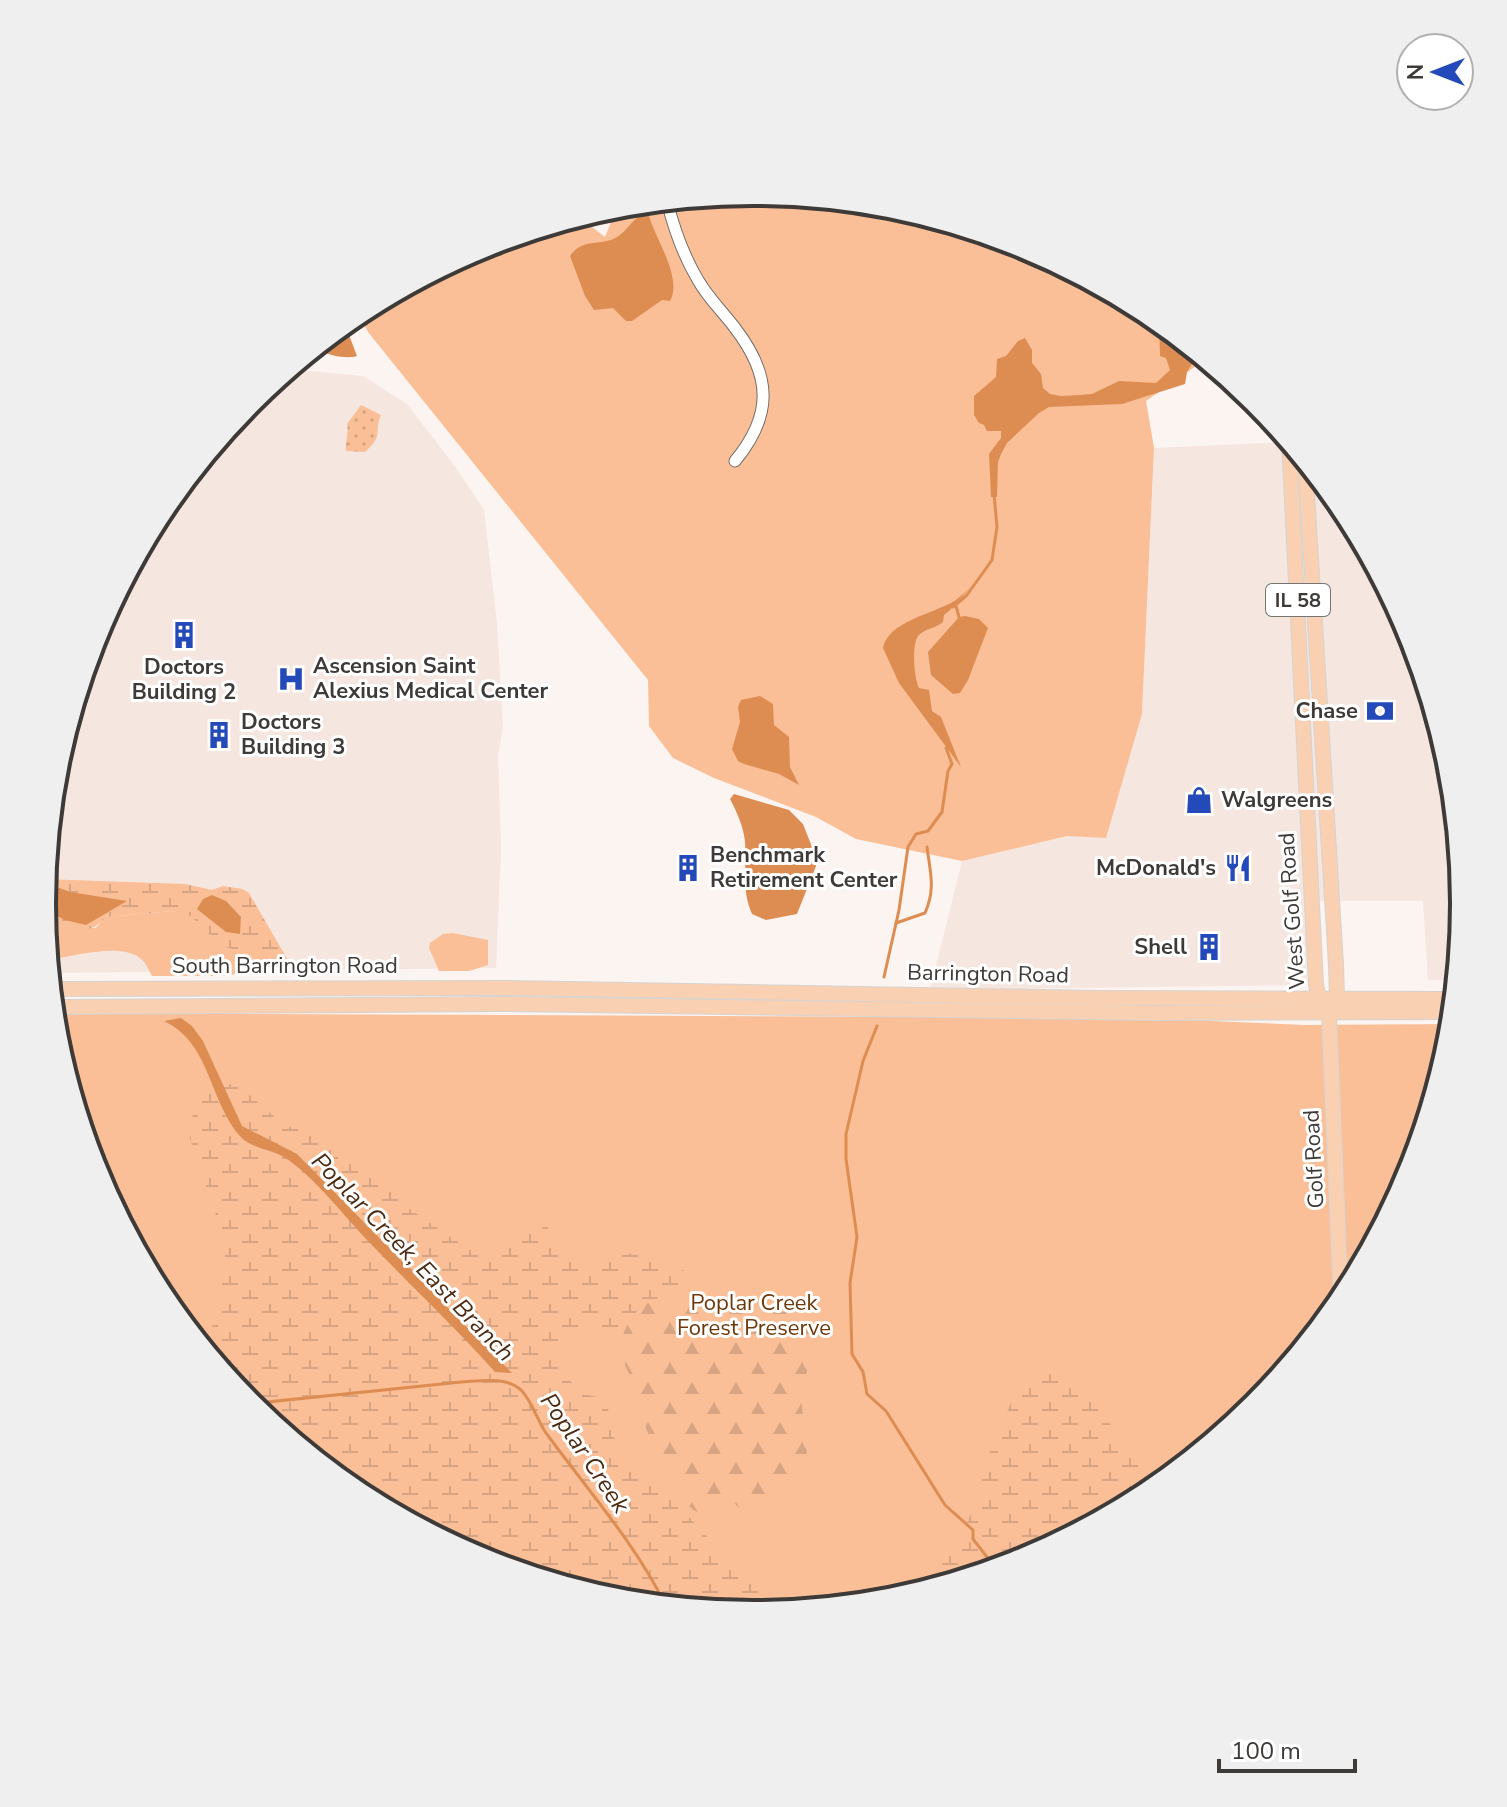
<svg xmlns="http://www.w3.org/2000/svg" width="1507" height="1807" viewBox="0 0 1507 1807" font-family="'Nunito Sans',sans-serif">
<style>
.built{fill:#f5e7df}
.green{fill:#fabf97}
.forest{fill:url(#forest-firs)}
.wetland{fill:url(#wetland-marsh)}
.garden{fill:url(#garden-dots)}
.water{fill:#de8d52}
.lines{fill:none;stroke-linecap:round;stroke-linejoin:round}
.stream{stroke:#de8d52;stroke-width:3}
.minor-casing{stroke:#746e6a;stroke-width:13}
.major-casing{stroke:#d4d4d3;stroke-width:16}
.minor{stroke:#fff;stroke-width:11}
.major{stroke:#fad0b2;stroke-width:14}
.labels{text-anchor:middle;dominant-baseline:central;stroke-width:6;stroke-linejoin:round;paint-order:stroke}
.shield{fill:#fff;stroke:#777574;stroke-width:2}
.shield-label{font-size:20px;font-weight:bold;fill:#3d3a38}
.poi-label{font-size:22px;font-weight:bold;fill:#3d3a38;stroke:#fff;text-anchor:start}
.street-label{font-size:22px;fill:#3d3a38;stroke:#fff}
.park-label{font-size:22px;fill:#6d380a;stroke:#fff}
.water-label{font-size:24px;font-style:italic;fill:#4c2b12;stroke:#fff}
.rim{fill:none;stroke:#3d3a38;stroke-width:4}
</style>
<defs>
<pattern id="forest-firs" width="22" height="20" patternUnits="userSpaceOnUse" patternTransform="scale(2)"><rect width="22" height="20" fill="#fabf97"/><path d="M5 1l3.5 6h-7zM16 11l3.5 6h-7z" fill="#d7a583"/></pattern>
<pattern id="wetland-marsh" width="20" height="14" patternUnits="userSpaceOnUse" patternTransform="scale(2)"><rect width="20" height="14" fill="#fabf97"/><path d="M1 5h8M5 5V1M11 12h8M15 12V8" fill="none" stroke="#d7a583"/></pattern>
<pattern id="garden-dots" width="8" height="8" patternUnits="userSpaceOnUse" patternTransform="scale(2)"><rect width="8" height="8" fill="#fabf97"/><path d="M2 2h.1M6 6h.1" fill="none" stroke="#d7a583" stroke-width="1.8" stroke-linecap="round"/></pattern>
</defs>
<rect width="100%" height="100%" fill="#fbf4f0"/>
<!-- built -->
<g class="built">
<polygon points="288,369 363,376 407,404 457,469 484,510 497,623 503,726 498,756 501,848 496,968 49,973 42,903 56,764 96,631 162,508 251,400"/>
<polygon points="1291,442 1345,509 1411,632 1451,765 1465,904 1457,980 1428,980 1423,901 1306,901 1307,985 930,990 962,861 1067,836 1142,714 1154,448"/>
</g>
<!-- green -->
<g class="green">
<polygon points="754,192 893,206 1026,246 1149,312 1202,356 1196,366 1146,401 1154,448 1142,714 1106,838 1067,836 962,861 856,839 816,817 714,778 673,758 649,726 648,680 368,332 358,313 482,246 579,217 605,237 618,205"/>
<path d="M173,911l18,4 29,30 56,7 6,-2 8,14 -5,4h-34l-13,6 -20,2h-66c-3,-5 -6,-13 -10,-16 -19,-19 -70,-3 -94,0l-5,-42 22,9 31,1 9,-11z"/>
<polygon points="453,933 488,940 488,965 469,971 439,971 429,948 430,943 443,934"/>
<polygon points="53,1013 1138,1018 1305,1025 1453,1024 1451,1043 1411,1176 1345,1299 1256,1407 1148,1495 1025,1561 892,1601 753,1615 614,1601 481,1561 358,1495 250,1406 162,1298 96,1175 56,1042"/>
</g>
<!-- forest -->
<path class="forest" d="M665,1294l21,1 53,15 68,3c22,24 -1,51 -5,76 -3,16 4,34 5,50 2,45 -24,63 -63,73l-9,-8h-8l-8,13c-37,3 -52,-45 -65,-72 -4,-9 -10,-19 -12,-28 -2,-8 -2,-17 -5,-24 -5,-18 -19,-33 -16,-52 4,-25 23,-37 44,-47z"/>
<!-- wetland -->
<g class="wetland">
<path d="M44,879l141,5 27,6 11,-4 19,3 7,4 33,57 -6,2 -41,-2 -15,-5 -29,-29 -18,-5 -67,6c-21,23 -38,11 -63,1z"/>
<path d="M200,1081l38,4 46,40 34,10 35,22 58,53 62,42 24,-4 18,-19 32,-2 33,34 41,-9 49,9 28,20 -12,14c-36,-1 -53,12 -65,45l-40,-11 -27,18 6,26 28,22 18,4 14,64 22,18 20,7 88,95 61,26 -58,6 -139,-14 -133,-40 -123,-66 -108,-89 -56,-68c21,-6 22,-19 27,-38l-11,-12 14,-24 2,-19 -36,-106 4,-39z"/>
<polygon points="1042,1369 1093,1403 1138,1458 1155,1490 1025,1561 937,1588 945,1551 960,1539 979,1495 983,1468 1020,1381"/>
</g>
<!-- garden -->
<path class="garden" d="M361,405l20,10c-8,19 4,19 -16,37l-19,-1c-1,-10 3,-17 1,-27z"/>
<!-- water -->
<g class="water">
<path d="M641,215l8,1c6,22 34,62 21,85l-8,-1 -30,21h-6l-13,-13 -19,2 -9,-14 -15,-40c13,-19 30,-9 47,-19 10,-6 14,-16 24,-22z"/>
<polygon points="1159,320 1199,353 1187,372 1185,384 1122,404 1049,407 1039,413 1007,443 1001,454 998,462 997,497 991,497 989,454 1001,438 1001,431 987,431 984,425 979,423 974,415 974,396 996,377 997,359 1006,356 1018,341 1025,338 1032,350 1032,363 1041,374 1043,388 1050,394 1060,396 1080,395 1092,394 1119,381 1156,383 1170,370 1166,358 1160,356"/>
<path d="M341,326l8,9 8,21c-9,3 -27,0 -35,-5l1,-10z"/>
<path d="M980,577l-30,33 -6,5 -1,7c-7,6 -18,7 -24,13 -8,8 -5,43 0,53l10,2 3,21 9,6 20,50 -62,-84 -16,-35c5,-27 51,-34 73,-48 9,-7 17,-15 24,-23z"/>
<polygon points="965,616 979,619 988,628 968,680 960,693 953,694 931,675 928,652 959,617"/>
<polygon points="760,696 773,704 774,725 789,737 790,767 799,785 779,774 744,764 738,761 732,749 740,722 738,707 741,700"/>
<path d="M734,794l55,16 14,14 9,23 4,19 -19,48 -31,6 -14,-6c-11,-25 -5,-46 -7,-72 -1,-14 -8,-30 -15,-43z"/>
<polygon points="44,882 70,892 127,901 86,925 65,920 42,908"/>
<polygon points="212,895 226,901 241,917 240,934 226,932 197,909 203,899"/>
<path d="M181,1018l11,8 11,15 39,85 55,28 215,219 -17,-1c-40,-45 -85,-87 -127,-131 -24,-25 -52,-62 -81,-82 -14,-10 -37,-10 -48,-24 -31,-38 -29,-92 -75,-114z"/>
</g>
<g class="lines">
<!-- stream -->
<g class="stream">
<polyline points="956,606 959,617"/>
<polyline points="953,607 967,595 992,560 997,527 994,494"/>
<path d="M896,923l29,-10c11,-25 5,-41 2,-66"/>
<polyline points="884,977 899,910 908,847 916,834 928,831 942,812 948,771 952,764 946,748"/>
<polyline points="877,1026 863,1061 846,1134 846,1159 857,1237 850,1283 852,1354 863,1372 867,1394 886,1411 945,1505 973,1530 973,1539 990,1561 988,1572"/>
<path d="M248,1404l213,-22c19,-1 45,-6 60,8 11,11 16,30 25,43 41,56 89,110 120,173"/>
</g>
<!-- minor casing -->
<g class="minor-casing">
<path id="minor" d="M667,201c7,28 16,54 31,79 10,18 25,32 37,48 37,48 38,87 0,133"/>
</g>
<!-- major casing -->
<g class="major-casing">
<g id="major">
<polyline points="1289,440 1316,985 1319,998 1324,1005"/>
<polyline points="1305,460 1336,964 1337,998 1333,1005"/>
<polyline points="50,989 505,988 1098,998 1456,999"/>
<polyline points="52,1007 505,1004 1155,1013 1454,1012"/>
<polyline points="1329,1013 1341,1304"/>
</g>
</g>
<!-- minor -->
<use href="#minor" class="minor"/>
<!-- major -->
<use href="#major" class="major"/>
</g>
<!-- icons -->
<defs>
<g id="building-bare" transform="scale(2.16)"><path d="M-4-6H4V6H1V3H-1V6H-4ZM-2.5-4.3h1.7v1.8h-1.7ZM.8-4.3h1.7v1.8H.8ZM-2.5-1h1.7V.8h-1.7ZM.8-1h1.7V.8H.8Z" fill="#2449b8" stroke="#fff" stroke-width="2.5" paint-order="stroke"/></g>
<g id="hospital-bare" transform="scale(2.16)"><path d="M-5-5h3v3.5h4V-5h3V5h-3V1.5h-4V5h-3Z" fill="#2449b8" stroke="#fff" stroke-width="2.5" paint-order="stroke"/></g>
<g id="bank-bare" transform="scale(2.16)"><path d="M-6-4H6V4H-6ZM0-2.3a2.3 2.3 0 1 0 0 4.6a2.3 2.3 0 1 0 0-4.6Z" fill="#2449b8" stroke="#fff" stroke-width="2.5" paint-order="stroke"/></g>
<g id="shop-bare" transform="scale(2.16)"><path d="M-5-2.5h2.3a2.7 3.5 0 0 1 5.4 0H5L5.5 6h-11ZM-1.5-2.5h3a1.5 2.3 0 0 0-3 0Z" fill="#2449b8" stroke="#fff" stroke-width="2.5" paint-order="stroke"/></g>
<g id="restaurant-bare" transform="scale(2.16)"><path d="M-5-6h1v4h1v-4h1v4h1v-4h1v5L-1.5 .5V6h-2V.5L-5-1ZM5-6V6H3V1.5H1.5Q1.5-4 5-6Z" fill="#2449b8" stroke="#fff" stroke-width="2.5" paint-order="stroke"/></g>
</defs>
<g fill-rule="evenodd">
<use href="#building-bare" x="184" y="635"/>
<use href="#hospital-bare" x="291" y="679"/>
<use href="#bank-bare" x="1380" y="711"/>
<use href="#building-bare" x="219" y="735"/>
<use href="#shop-bare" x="1199" y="800"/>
<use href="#building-bare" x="688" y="868"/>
<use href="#restaurant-bare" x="1238" y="868"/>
<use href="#building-bare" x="1209" y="947"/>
</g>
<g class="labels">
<!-- shield labels -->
<rect class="shield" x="1266" y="584" width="64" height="32" rx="6"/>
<g class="shield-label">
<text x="1298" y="600">IL 58</text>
</g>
<!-- poi labels -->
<g class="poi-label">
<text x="313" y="666">Ascension Saint<tspan x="313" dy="25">Alexius Medical Center</tspan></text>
<text x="184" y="667" text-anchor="middle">Doctors<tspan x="184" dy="25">Building 2</tspan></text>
<text x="1358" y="711" text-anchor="end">Chase</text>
<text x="241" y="722">Doctors<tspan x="241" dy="25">Building 3</tspan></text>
<text x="1221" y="800">Walgreens</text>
<text x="710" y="855">Benchmark<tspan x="710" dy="25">Retirement Center</tspan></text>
<text x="1216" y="868" text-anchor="end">McDonald's</text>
<text x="1187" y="947" text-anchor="end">Shell</text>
</g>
<!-- street labels -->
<g class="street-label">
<text transform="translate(1292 911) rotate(-94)">West Golf Road</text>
<text x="285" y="966">South Barrington Road</text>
<text transform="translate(988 974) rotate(1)">Barrington Road</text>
<text transform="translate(1314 1159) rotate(-93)">Golf Road</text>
</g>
<!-- park labels -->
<g class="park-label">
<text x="754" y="1303">Poplar Creek<tspan x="754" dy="25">Forest Preserve</tspan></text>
</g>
<!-- water labels -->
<g class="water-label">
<text transform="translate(413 1257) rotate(46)">Poplar Creek, East Branch</text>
<text transform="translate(585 1453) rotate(56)">Poplar Creek</text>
</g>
</g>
<!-- crop -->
<path d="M0 0H1507V1807H0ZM56 903a697 697 0 1 1 1394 0a697 697 0 1 1-1394 0Z" fill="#efefef" fill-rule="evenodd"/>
<path class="rim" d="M56 903a697 697 0 1 1 1394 0a697 697 0 1 1-1394 0Z"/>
<!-- north arrow -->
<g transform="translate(1435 72) rotate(270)"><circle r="38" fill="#ffffff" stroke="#b1b0af" stroke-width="2"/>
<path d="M0-6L14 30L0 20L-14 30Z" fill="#2449b8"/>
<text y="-12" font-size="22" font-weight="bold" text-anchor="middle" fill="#3d3a38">N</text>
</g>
<!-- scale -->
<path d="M1219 1759v12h136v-12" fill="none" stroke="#3d3a38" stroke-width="4"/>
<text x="1231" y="1759" font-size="24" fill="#3d3a38" stroke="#ffffff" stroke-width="6" paint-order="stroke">100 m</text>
</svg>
